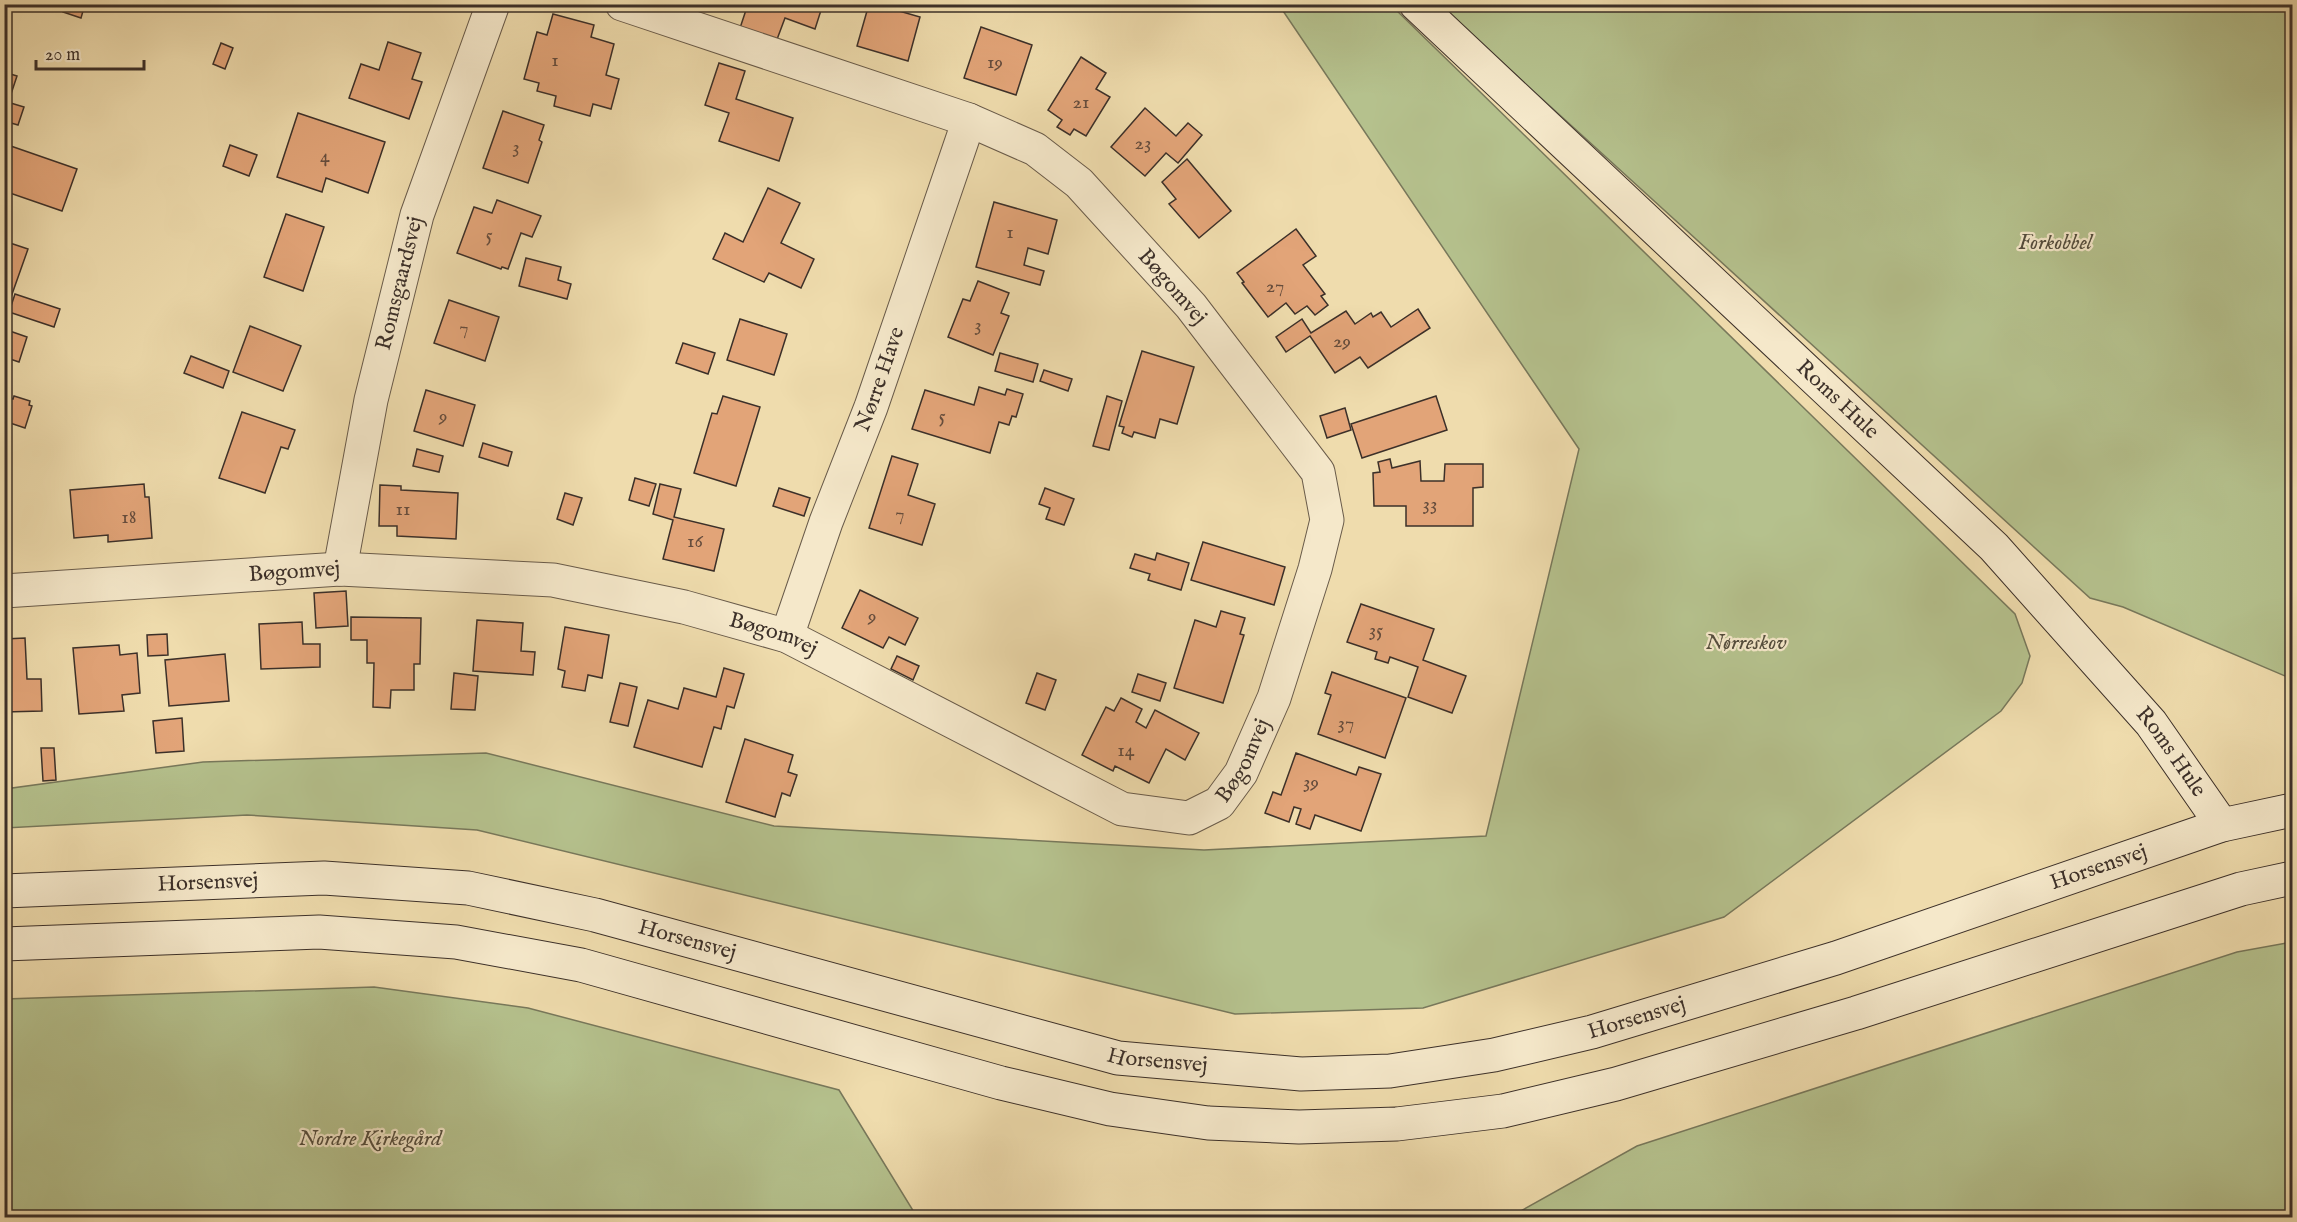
<svg xmlns="http://www.w3.org/2000/svg" width="2297" height="1222" viewBox="0 0 2297 1222" font-family="'IM FELL English',serif">
<style>
.green{fill:#b5c18d;stroke:#78785b;stroke-width:1.5}
.building{fill:#e2a478;stroke:#3c3029;stroke-width:1.5}
.lines{fill:none;stroke-linecap:round;stroke-linejoin:round}
.street-casing{stroke:#695b4a;stroke-width:35}
.secondary-casing{stroke:#3c3029;stroke-width:35}
.street{stroke:#f5e8ca;stroke-width:33}
.secondary{stroke:#f5e8ca;stroke-width:33}
.labels{text-anchor:middle;dominant-baseline:central;stroke-width:4.5;stroke-linejoin:round;paint-order:stroke}
.number-label{font-size:20px;fill:#664d3d}
.park-label{font-size:22px;font-style:italic;fill:#544d3d;stroke:#f5e8ca}
.street-label{font-size:22px;fill:#3c3029;stroke:#f5e8ca}
</style>
<rect width="100%" height="100%" fill="#efdcad"/>
<filter id="stains"><feTurbulence type="fractalNoise" baseFrequency=".00333" numOctaves="4"/><feColorMatrix values="0 0 0 0 .2 0 0 0 0 .09 0 0 0 0 .02 0 0 0 .5 -.17"/></filter>
<radialGradient id="worn" r=".72"><stop offset=".6" stop-color="#630" stop-opacity="0"/><stop offset="1" stop-color="#630" stop-opacity=".3"/></radialGradient>
<!-- green -->
<g class="green">
<polygon points="1279,5 1391,5 2015,614 2030,656 2022,683 2001,711 1724,917 1423,1008 1235,1014 477,830 247,815 5,828 5,789 203,762 486,753 774,826 1204,850 1486,836 1579,449"/>
<polygon points="1439,5 2292,5 2292,679 2123,607 2090,598"/>
<polygon points="2292,942 2292,1217 1510,1217 1637,1146 2237,952"/>
<polygon points="374,987 528,1008 839,1090 917,1217 5,1217 5,999"/>
</g>
<!-- building -->
<g class="building">
<polygon points="65,4 85,4 81,18 63,12"/>
<polygon points="748,4 757,6 823,4 815,29 785,18 776,42 740,28"/>
<polygon points="869,4 879,7 880,4 901,4 899,11 920,17 908,61 857,46"/>
<polygon points="553,14 594,25 591,37 614,44 606,75 619,79 611,109 593,104 590,116 554,106 556,96 537,91 539,83 524,79 537,32 547,35"/>
<polygon points="981,27 1032,45 1016,95 964,78"/>
<polygon points="388,42 421,53 412,79 422,82 409,119 349,98 361,64 379,70"/>
<polygon points="221,43 233,48 225,69 213,64"/>
<polygon points="1081,57 1106,73 1096,89 1110,97 1086,136 1074,129 1070,135 1057,127 1062,120 1048,110"/>
<polygon points="719,63 745,71 736,99 793,118 779,161 719,141 729,113 705,105"/>
<polygon points="4,72 17,76 10,97 4,95"/>
<polygon points="4,101 24,107 18,125 4,121"/>
<polygon points="1145,108 1176,136 1188,123 1202,135 1178,163 1166,153 1145,176 1111,147"/>
<polygon points="503,111 544,125 539,140 542,142 528,183 483,168"/>
<polygon points="298,113 385,142 368,193 326,178 322,192 277,177"/>
<polygon points="5,144 77,169 62,211 4,191"/>
<polygon points="230,145 257,155 249,176 223,166"/>
<polygon points="1187,159 1231,211 1199,238 1169,204 1176,199 1162,182"/>
<polygon points="768,188 800,203 781,243 814,259 801,288 769,273 764,282 713,259 725,233 743,242"/>
<polygon points="497,200 541,216 532,237 521,233 508,269 502,267 501,269 457,253 474,207 492,213"/>
<polygon points="994,202 1057,220 1048,254 1028,248 1024,265 1044,271 1040,285 976,267"/>
<polygon points="286,214 324,227 303,291 264,277"/>
<polygon points="1296,229 1316,256 1303,265 1325,294 1321,296 1328,305 1315,315 1307,306 1295,314 1286,303 1268,317 1242,283 1244,282 1237,273"/>
<polygon points="4,241 28,249 11,297 4,295"/>
<polygon points="526,258 561,267 558,280 571,284 567,299 519,286"/>
<polygon points="978,281 1009,293 1001,313 1009,316 993,355 948,337 963,299 970,301"/>
<polygon points="15,294 60,309 54,327 9,312"/>
<polygon points="449,300 499,317 485,361 434,343"/>
<polygon points="1418,309 1430,328 1368,368 1360,357 1335,373 1310,336 1286,352 1276,337 1302,319 1311,333 1346,311 1355,324 1371,313 1373,317 1381,312 1391,327"/>
<polygon points="740,319 787,334 774,375 727,360"/>
<polygon points="250,326 301,346 283,391 233,372"/>
<polygon points="4,329 27,337 19,362 4,357"/>
<polygon points="683,343 715,353 708,374 676,363"/>
<polygon points="1142,351 1194,367 1177,424 1160,419 1155,438 1134,432 1132,437 1122,433 1124,427 1119,426"/>
<polygon points="1000,353 1038,364 1033,382 995,371"/>
<polygon points="191,356 229,371 223,388 184,373"/>
<polygon points="1044,370 1072,379 1068,391 1040,381"/>
<polygon points="979,387 1005,395 1007,389 1023,394 1016,417 1012,416 1009,425 999,422 990,453 912,429 925,390 974,405"/>
<polygon points="426,390 475,405 463,446 414,431"/>
<polygon points="4,396 13,399 14,396 30,401 29,405 32,406 25,428 4,421"/>
<polygon points="723,396 760,407 736,486 694,473 712,413 717,414"/>
<polygon points="1107,396 1122,401 1109,450 1093,446"/>
<polygon points="1436,396 1447,430 1362,458 1351,424"/>
<polygon points="1345,408 1351,430 1327,438 1320,416"/>
<polygon points="242,412 295,430 288,449 281,447 265,493 219,478"/>
<polygon points="483,443 512,452 508,466 479,457"/>
<polygon points="417,449 443,456 439,472 413,466"/>
<polygon points="892,456 918,464 908,495 935,504 922,545 869,528"/>
<polygon points="1390,459 1392,468 1420,461 1421,481 1444,481 1445,464 1483,464 1483,487 1473,488 1473,526 1406,526 1406,506 1374,506 1373,473 1380,472 1378,462"/>
<polygon points="635,478 656,484 649,506 629,500"/>
<polygon points="144,484 145,497 149,497 152,538 108,542 108,535 74,538 70,490"/>
<polygon points="660,484 681,489 674,517 724,529 714,571 663,559 673,520 653,514"/>
<polygon points="380,485 401,486 401,490 458,493 456,539 397,536 397,526 379,526"/>
<polygon points="779,488 810,498 804,516 773,506"/>
<polygon points="1045,488 1074,499 1064,525 1046,519 1050,508 1039,504"/>
<polygon points="565,493 582,498 573,525 557,519"/>
<polygon points="1203,542 1285,567 1274,605 1191,580"/>
<polygon points="1157,553 1189,563 1181,590 1148,580 1150,574 1130,568 1135,554 1155,560"/>
<polygon points="860,590 918,618 905,645 889,637 883,648 842,628"/>
<polygon points="346,591 348,626 316,628 314,593"/>
<polygon points="1361,604 1434,629 1423,660 1466,676 1452,713 1408,697 1418,667 1390,657 1388,663 1375,659 1377,652 1347,642"/>
<polygon points="1221,611 1245,618 1240,634 1244,635 1223,703 1174,688 1195,620 1216,627"/>
<polygon points="351,617 421,618 420,664 414,664 414,690 391,690 390,708 373,707 374,663 367,663 367,640 351,640"/>
<polygon points="477,620 523,623 521,651 535,652 533,675 473,671"/>
<polygon points="302,622 303,644 320,644 320,667 261,669 259,624"/>
<polygon points="565,627 609,635 602,678 588,675 585,691 562,687 565,671 558,669"/>
<polygon points="167,634 168,655 148,656 147,635"/>
<polygon points="25,638 27,679 41,679 42,711 4,712 4,639"/>
<polygon points="119,645 120,655 137,653 140,693 122,695 124,711 79,714 73,648"/>
<polygon points="225,654 229,701 169,706 165,660"/>
<polygon points="897,656 919,666 913,680 891,669"/>
<polygon points="724,668 744,674 734,708 727,706 721,729 714,727 702,767 634,747 648,700 678,709 684,688 716,697"/>
<polygon points="1332,672 1406,698 1385,758 1318,734 1331,695 1325,693"/>
<polygon points="454,673 478,676 475,710 451,709"/>
<polygon points="1037,673 1056,680 1045,710 1026,703"/>
<polygon points="1138,674 1166,683 1160,701 1132,692"/>
<polygon points="620,683 637,687 628,726 610,722"/>
<polygon points="1121,698 1142,709 1136,722 1146,728 1155,710 1199,733 1185,760 1166,749 1149,783 1115,766 1113,771 1082,755 1106,707 1114,711"/>
<polygon points="182,718 184,751 156,753 153,721"/>
<polygon points="745,739 793,755 788,772 797,775 790,796 782,793 775,817 726,802"/>
<polygon points="41,748 54,748 56,780 43,781"/>
<polygon points="1296,753 1356,775 1359,767 1381,774 1361,831 1315,815 1310,829 1296,824 1301,809 1294,807 1289,822 1265,813 1273,792 1281,795"/>
</g>
<g class="lines">
<!-- street casing -->
<g class="street-casing">
<g id="street">
<path id="s1" d="M340,569l31,-169 46,-185 76,-211"/>
<path id="s2" d="M4,591l336,-22 213,11 131,27 103,29 335,173 67,9 30,-15 22,-30 33,-75 41,-129 12,-49 -9,-48 -127,-166 -112,-123 -44,-34 -66,-29 -347,-116"/>
<path id="s3" d="M787,636l39,-114 45,-115 98,-287"/>
</g>
</g>
<!-- secondary casing -->
<g class="secondary-casing">
<g id="secondary">
<path id="s4" d="M1416,4l578,543 157,176 71,102"/>
<path id="s5" d="M4,891l320,-13 144,10 127,27 523,143 183,16 89,-3 104,-16 98,-23 244,-74 386,-133 70,-15"/>
<polyline points="4,944 319,932 456,942 581,965 1001,1083 1110,1109 1208,1123 1299,1127 1397,1124 1503,1111 1616,1084 1856,1013 2241,889 2292,878"/>
</g>
</g>
<!-- street -->
<use href="#street" class="street"/>
<!-- secondary -->
<use href="#secondary" class="secondary"/>
</g>
<g class="labels">
<!-- number labels -->
<g class="number-label">
<text x="555" y="60">1</text>
<text x="995" y="62">19</text>
<text x="1081" y="102">21</text>
<text x="1143" y="143">23</text>
<text x="516" y="147">3</text>
<text x="325" y="156">4</text>
<text x="1010" y="232">1</text>
<text x="489" y="235">5</text>
<text x="1275" y="286">27</text>
<text x="978" y="325">3</text>
<text x="464" y="328">7</text>
<text x="1342" y="341">29</text>
<text x="443" y="416">9</text>
<text x="942" y="416">5</text>
<text x="1430" y="504">33</text>
<text x="403" y="509">11</text>
<text x="900" y="514">7</text>
<text x="129" y="517">18</text>
<text x="695" y="541">16</text>
<text x="872" y="616">9</text>
<text x="1376" y="630">35</text>
<text x="1346" y="723">37</text>
<text x="1126" y="750">14</text>
<text x="1311" y="782">39</text>
</g>
<!-- park labels -->
<g class="park-label">
<text x="2055" y="243">Forkobbel</text>
<text x="1746" y="643">Nørreskov</text>
<text x="370" y="1139">Nordre Kirkegård</text>
</g>
<!-- street labels -->
<g class="street-label">
<text stroke="none"><textPath href="#s1" startOffset="292">Romsgaardsvej</textPath></text>
<text transform="translate(1172 287) rotate(49)">Bøgomvej</text>
<text stroke="none"><textPath href="#s3" startOffset="273">Nørre Have</textPath></text>
<text stroke="none"><textPath href="#s4" startOffset="578">Roms Hule</textPath></text>
<text stroke="none"><textPath href="#s2" startOffset="291">Bøgomvej</textPath></text>
<text stroke="none"><textPath href="#s2" startOffset="777">Bøgomvej</textPath></text>
<text stroke="none"><textPath href="#s4" startOffset="1064">Roms Hule</textPath></text>
<text stroke="none"><textPath href="#s2" startOffset="1318">Bøgomvej</textPath></text>
<text stroke="none"><textPath href="#s5" startOffset="2148">Horsensvej</textPath></text>
<text stroke="none"><textPath href="#s5" startOffset="204">Horsensvej</textPath></text>
<text stroke="none"><textPath href="#s5" startOffset="690">Horsensvej</textPath></text>
<text stroke="none"><textPath href="#s5" startOffset="1662">Horsensvej</textPath></text>
<text stroke="none"><textPath href="#s5" startOffset="1176">Horsensvej</textPath></text>
</g>
</g>
<!-- margin -->
<rect width="2297" height="1222" fill="none" stroke="#efdcad" stroke-width="24"/>
<rect x="6" y="6" width="2285" height="1210" fill="none" stroke="#3c3029" stroke-width="3"/>
<rect x="12" y="12" width="2273" height="1198" fill="none" stroke="#3c3029" stroke-width="1.5"/>
<!-- scale -->
<path d="M36 60v9h108v-9" fill="none" stroke="#3c3029" stroke-width="3"/>
<text x="45" y="60" font-size="18" fill="#3c3029" stroke="#f5e8ca" stroke-width="4.5" paint-order="stroke">20 m</text>
<rect width="100%" height="100%" filter="url(#stains)"/>
<rect width="100%" height="100%" fill="url(#worn)"/>
</svg>
